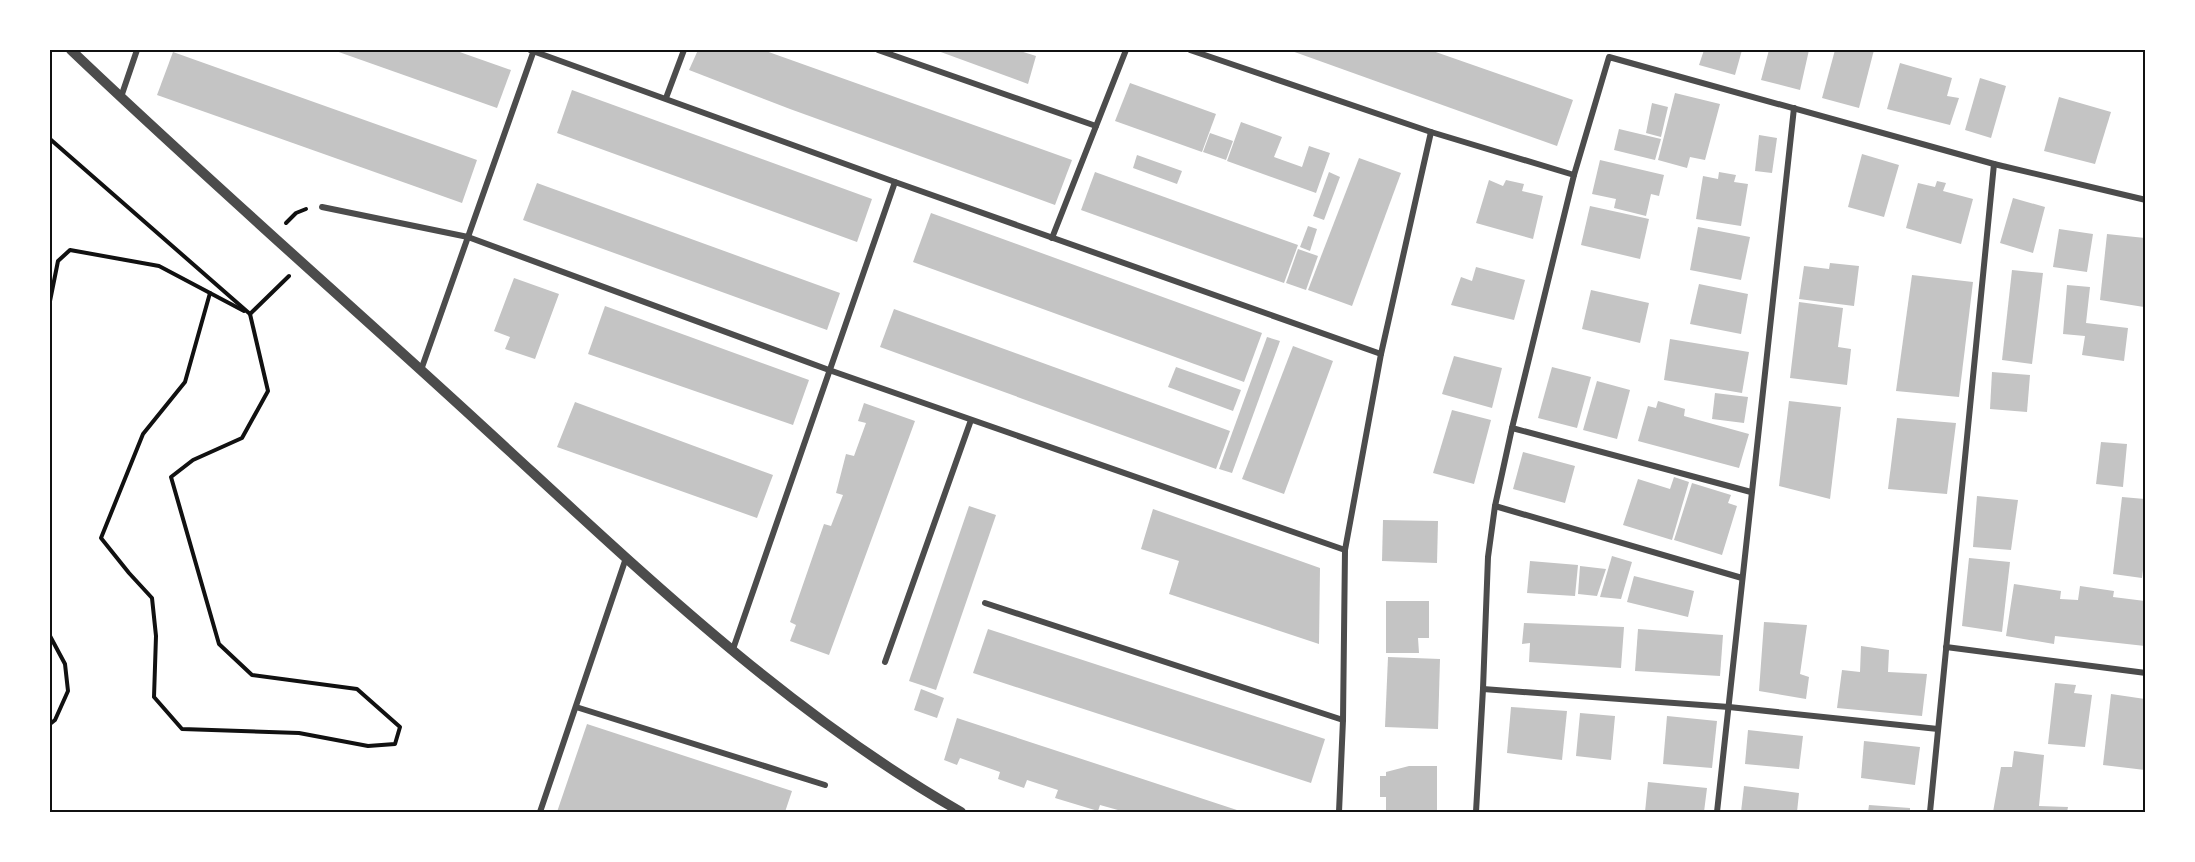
<svg xmlns="http://www.w3.org/2000/svg" width="2195" height="862" viewBox="0 0 2195 862" font-family="'Crimson Pro',serif">
<style>
.building{fill:#c4c4c4}
.lines{fill:none;stroke-linecap:round;stroke-linejoin:round}
.path{stroke:#111;stroke-width:4}
.minor{stroke:#4c4c4c;stroke-width:6}
.tertiary{stroke:#4c4c4c;stroke-width:10}
.neatline{fill:none;stroke:#111;stroke-width:2}
</style>
<rect width="100%" height="100%" fill="#fff"/>
<!-- building -->
<g class="building">
<polygon points="333,50 454,50 511,70 497,108"/>
<polygon points="698,50 763,50 1072,160 1055,205 790,109 689,70"/>
<polygon points="939,50 1017,50 1036,56 1028,84 938,51"/>
<polygon points="1289,50 1430,50 1573,100 1557,146"/>
<polygon points="1704,50 1742,50 1735,75 1699,65"/>
<polygon points="1769,50 1809,50 1800,90 1761,80"/>
<polygon points="1835,50 1874,50 1859,108 1822,98"/>
<polygon points="173,52 477,160 462,203 157,95"/>
<polygon points="1900,63 1952,78 1947,96 1959,98 1950,125 1887,109"/>
<polygon points="1980,78 2006,86 1991,138 1965,130"/>
<polygon points="1130,83 1216,114 1202,152 1115,121"/>
<polygon points="572,90 872,199 857,242 557,133"/>
<polygon points="1675,93 1720,104 1705,160 1690,157 1687,168 1658,160"/>
<polygon points="2059,97 2111,112 2095,164 2044,151"/>
<polygon points="1652,103 1668,107 1661,137 1646,133"/>
<polygon points="1241,122 1282,137 1274,157 1302,167 1309,146 1330,153 1316,193 1227,161"/>
<polygon points="1619,129 1661,139 1655,160 1614,150"/>
<polygon points="1210,133 1233,141 1226,160 1203,152"/>
<polygon points="1759,135 1777,138 1772,173 1755,171"/>
<polygon points="1862,154 1899,165 1884,217 1848,207"/>
<polygon points="1137,155 1182,171 1177,184 1133,168"/>
<polygon points="1359,158 1401,173 1352,306 1308,290"/>
<polygon points="1600,160 1664,175 1659,196 1651,194 1646,216 1614,208 1616,199 1592,194"/>
<polygon points="1095,172 1298,245 1284,283 1081,210"/>
<polygon points="1329,172 1340,177 1324,220 1313,216"/>
<polygon points="1719,172 1736,175 1734,182 1748,184 1741,226 1696,219 1703,176 1718,179"/>
<polygon points="1489,180 1503,186 1506,180 1524,184 1522,191 1543,196 1533,239 1476,223"/>
<polygon points="1937,181 1946,183 1943,191 1973,199 1961,244 1906,228 1918,183 1935,187"/>
<polygon points="537,183 840,293 827,330 523,220"/>
<polygon points="2013,198 2045,207 2033,253 2000,243"/>
<polygon points="1590,206 1649,219 1640,259 1581,245"/>
<polygon points="931,213 1262,333 1244,382 913,262"/>
<polygon points="1308,226 1317,229 1310,251 1300,247"/>
<polygon points="1698,227 1750,237 1741,280 1690,270"/>
<polygon points="2059,229 2093,234 2087,272 2053,267"/>
<polygon points="2107,234 2145,238 2144,307 2100,300"/>
<polygon points="1298,249 1318,256 1306,290 1286,283"/>
<polygon points="1830,263 1859,266 1854,306 1799,299 1804,266 1829,269"/>
<polygon points="1476,267 1525,280 1514,320 1451,305 1461,277 1472,281"/>
<polygon points="2012,270 2043,273 2032,364 2002,360"/>
<polygon points="1912,275 1973,282 1959,397 1896,391"/>
<polygon points="514,278 559,294 535,359 505,349 510,337 494,331"/>
<polygon points="1699,284 1748,294 1741,334 1690,324"/>
<polygon points="2067,285 2090,287 2086,323 2128,328 2124,361 2082,355 2085,336 2063,334"/>
<polygon points="1591,290 1649,303 1640,343 1582,329"/>
<polygon points="1799,302 1843,308 1838,347 1851,349 1847,385 1790,378"/>
<polygon points="605,306 809,380 793,425 588,354"/>
<polygon points="894,309 1230,431 1216,469 880,347"/>
<polygon points="1267,337 1280,341 1232,473 1219,469"/>
<polygon points="1670,339 1749,352 1742,393 1664,380"/>
<polygon points="1293,346 1333,361 1284,494 1242,479"/>
<polygon points="1454,356 1502,368 1492,408 1442,394"/>
<polygon points="1176,367 1241,390 1233,411 1168,387"/>
<polygon points="1552,367 1591,377 1577,428 1538,418"/>
<polygon points="1992,372 2030,375 2027,412 1990,409"/>
<polygon points="1597,381 1630,390 1617,439 1583,430"/>
<polygon points="1715,393 1748,397 1744,423 1712,419"/>
<polygon points="1658,401 1685,409 1684,416 1749,434 1739,468 1638,441 1648,406 1656,408"/>
<polygon points="1789,401 1841,407 1830,499 1779,486"/>
<polygon points="575,402 773,475 757,518 557,447"/>
<polygon points="864,403 915,421 829,655 790,641 796,625 790,622 824,524 831,526 843,495 836,493 846,454 854,456 866,423 858,421"/>
<polygon points="1452,410 1491,420 1474,484 1433,473"/>
<polygon points="1897,418 1956,423 1947,494 1888,489"/>
<polygon points="2101,442 2127,444 2123,487 2096,484"/>
<polygon points="1523,452 1575,466 1565,503 1513,489"/>
<polygon points="1674,477 1689,482 1672,540 1623,525 1638,479 1670,489"/>
<polygon points="1692,483 1731,495 1728,503 1737,506 1722,555 1674,540"/>
<polygon points="1977,496 2018,500 2011,550 1973,547"/>
<polygon points="2122,497 2145,499 2145,552 2142,578 2113,574"/>
<polygon points="969,506 996,515 936,690 909,681"/>
<polygon points="1153,509 1320,568 1319,644 1169,594 1179,561 1141,549"/>
<polygon points="1383,520 1438,521 1437,563 1382,561"/>
<polygon points="1612,556 1632,562 1621,599 1600,597"/>
<polygon points="1969,558 2010,562 2002,632 1962,626"/>
<polygon points="1530,561 1578,565 1575,596 1527,593"/>
<polygon points="1580,566 1606,569 1597,596 1578,594"/>
<polygon points="1634,576 1694,591 1688,617 1627,602"/>
<polygon points="2014,584 2061,591 2060,599 2078,600 2080,586 2114,591 2113,597 2145,601 2145,646 2055,636 2054,644 2006,636"/>
<polygon points="1386,601 1429,601 1429,638 1418,638 1419,653 1386,653"/>
<polygon points="1764,622 1807,625 1800,674 1809,677 1806,699 1759,691"/>
<polygon points="1524,623 1624,627 1621,668 1529,662 1530,643 1522,644"/>
<polygon points="988,629 1325,739 1311,783 973,673"/>
<polygon points="1638,629 1723,635 1720,676 1635,671"/>
<polygon points="1861,646 1889,650 1888,672 1927,674 1922,716 1837,708 1842,670 1860,672"/>
<polygon points="1388,657 1440,659 1438,729 1385,727"/>
<polygon points="2055,683 2076,685 2074,693 2092,695 2085,747 2048,744"/>
<polygon points="921,689 944,698 937,718 914,710"/>
<polygon points="2111,694 2145,699 2145,770 2103,765"/>
<polygon points="1511,707 1567,711 1562,760 1507,753"/>
<polygon points="1580,713 1615,716 1611,760 1576,756"/>
<polygon points="1667,716 1717,721 1712,768 1663,764"/>
<polygon points="957,718 1243,812 1125,812 1100,805 1098,811 1055,798 1058,790 1027,780 1024,788 998,779 1000,772 960,758 957,765 944,760"/>
<polygon points="587,724 792,791 785,812 557,812"/>
<polygon points="1748,730 1803,736 1799,769 1745,764"/>
<polygon points="1864,741 1920,747 1915,785 1861,778"/>
<polygon points="2014,751 2044,755 2039,806 2068,807 2067,812 1993,812 2001,767 2012,767"/>
<polygon points="1409,766 1437,766 1437,812 1386,812 1386,797 1380,797 1380,776 1386,776 1386,772"/>
<polygon points="1648,782 1707,788 1704,812 1645,812"/>
<polygon points="1744,786 1799,793 1797,812 1741,812"/>
<polygon points="1869,805 1910,808 1910,812 1868,812"/>
</g>
<g class="lines">
<!-- path -->
<g class="path">
<polyline points="50,139 250,314 268,391 242,438 193,460 171,477 219,644 252,675 357,689 400,727 395,744 368,746 299,733 182,729 154,697 156,636 152,598 129,573 101,538 143,434 185,382 210,293"/>
<polyline points="286,223 296,213 306,209"/>
<polyline points="50,301 58,261 70,250 159,266 244,311"/>
<polyline points="250,314 289,276"/>
<polyline points="50,636 65,664 68,691 55,720 50,724"/>
</g>
<!-- minor -->
<g class="minor">
<polyline points="530,50 895,182 1381,354"/>
<polyline points="878,50 1096,126"/>
<polyline points="1190,50 1431,132 1574,175"/>
<polyline points="121,97 137,50"/>
<polyline points="666,98 684,50"/>
<polyline points="322,207 468,237 829,370 1345,550"/>
<polyline points="1052,238 1126,50"/>
<polyline points="421,370 534,50"/>
<polyline points="1512,428 1751,492"/>
<polyline points="1495,506 1742,578"/>
<polyline points="985,603 1343,720"/>
<polyline points="1946,647 2146,673"/>
<polyline points="732,652 895,182"/>
<polyline points="885,662 971,420"/>
<polyline points="1483,689 1729,707 1938,729"/>
<polyline points="576,707 825,785"/>
<polyline points="540,812 626,558"/>
<polyline points="1339,812 1343,720 1345,550 1381,354 1431,132"/>
<polyline points="1476,812 1483,689 1488,557 1495,506 1512,428 1574,175 1609,57 1994,164 2146,200"/>
<polyline points="1717,812 1794,108"/>
<polyline points="1930,812 1994,164"/>
</g>
<!-- tertiary -->
<path class="tertiary" d="M71,50c133,127 273,249 409,374 152,139 301,285 481,388"/>
</g>
<!-- border -->
<rect width="2195" height="862" fill="none" stroke="#ffffff" stroke-width="102"/>
<rect x="51" y="51" width="2093" height="760" class="neatline"/>
</svg>
